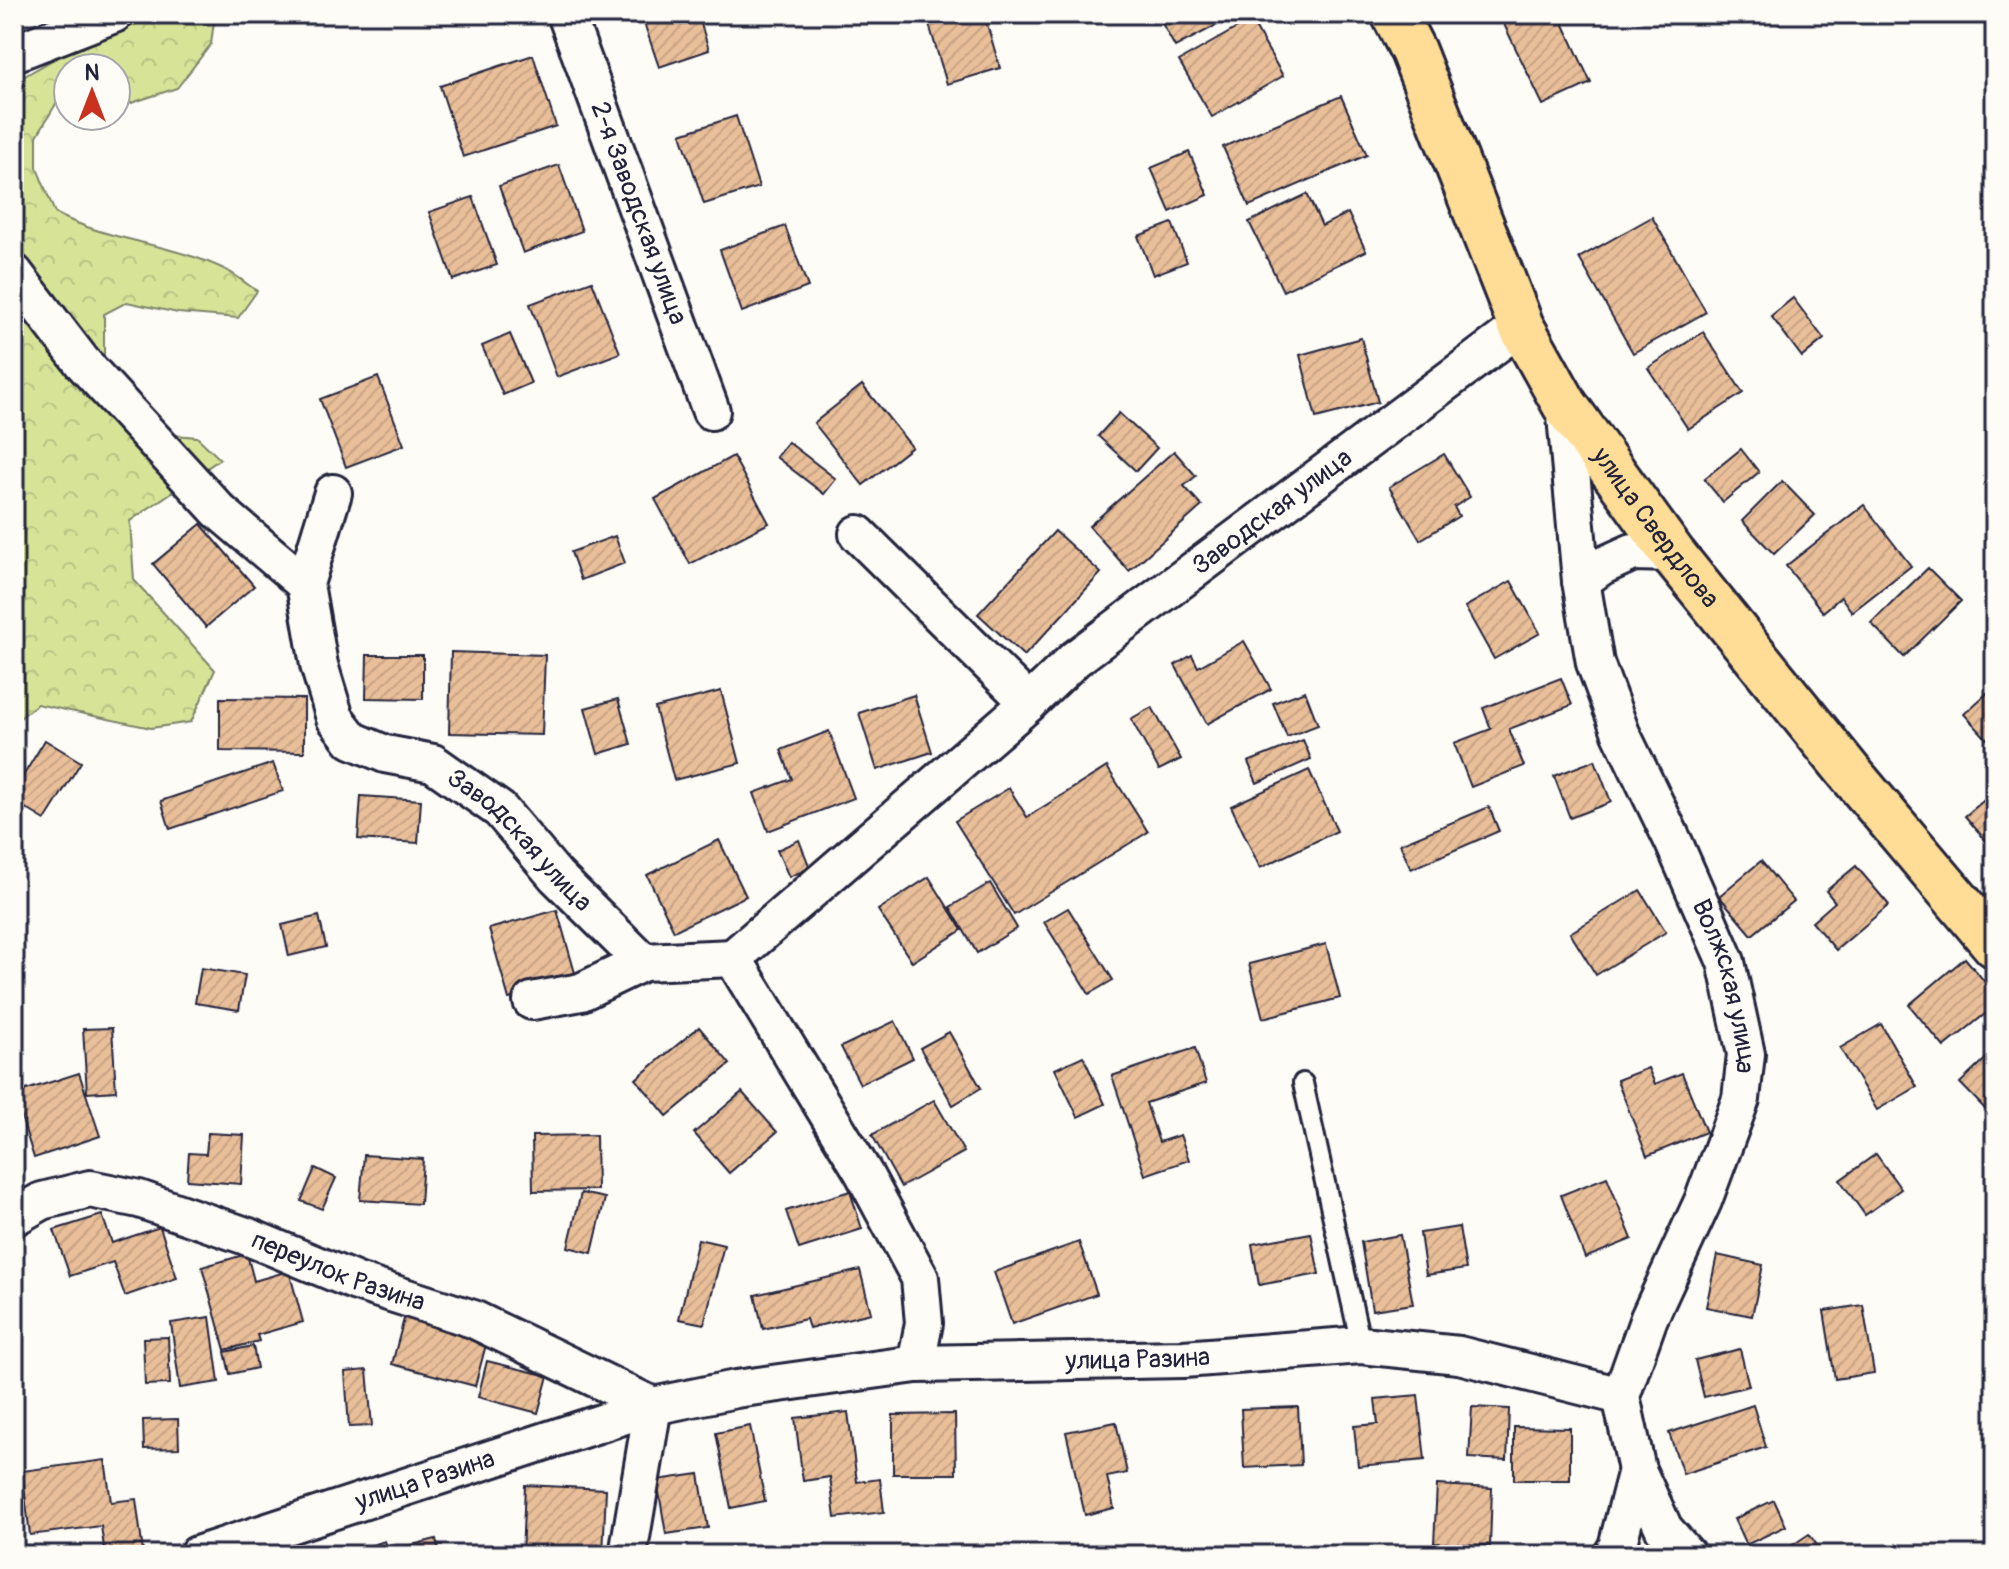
<svg xmlns="http://www.w3.org/2000/svg" width="2009" height="1569" viewBox="0 0 2009 1569" font-family="Pangolin,sans-serif">
<style>
.forest{fill:url(#forest-crowns);stroke:#7c8369;stroke-width:2}
.building{fill:url(#building-hatch);stroke:#22223b;stroke-width:2}
.lines{fill:none;stroke-linecap:round;stroke-linejoin:round}
.service-casing{stroke:#22223b;stroke-width:24}
.minor-casing{stroke:#22223b;stroke-width:42}
.trunk-casing{stroke:#22223b;stroke-width:50}
.service{stroke:#fdfcf7;stroke-width:18}
.minor{stroke:#fdfcf7;stroke-width:36}
.trunk{stroke:#ffdd96;stroke-width:44}
.labels{text-anchor:middle;dominant-baseline:central;stroke-width:6;stroke-linejoin:round;paint-order:stroke}
.street-label{font-size:26px;fill:#22223b;stroke:#fdfcf7}
</style>
<defs>
<pattern id="forest-crowns" width="20" height="18" patternUnits="userSpaceOnUse" patternTransform="scale(2)"><rect width="20" height="18" fill="#d7e497"/><path d="M2 6a3 3 0 1 1 6 0M12 15a3 3 0 1 1 6 0" fill="none" stroke="#b8c383"/></pattern>
<pattern id="building-hatch" width="6" height="6" patternUnits="userSpaceOnUse" patternTransform="scale(2)"><rect width="6" height="6" fill="#e9bf99"/><path d="M-1 1l2-2M0 6l6-6M5 7l2-2" fill="none" stroke="#c8a485"/></pattern>
</defs>
<rect width="100%" height="100%" fill="#fdfcf7"/>
<filter id="ink" filterUnits="userSpaceOnUse"><feTurbulence type="fractalNoise" baseFrequency=".0125" numOctaves="2"/><feDisplacementMap in="SourceGraphic" scale="16" xChannelSelector="R" yChannelSelector="G"/><feConvolveMatrix kernelMatrix="1 2 1 2 8 2 1 2 1" color-interpolation-filters="sRGB"/></filter>
<g filter="url(#ink)">
<!-- forest -->
<path class="forest" d="M160,14h55l-4,30 -34,44 -61,20v-40h-48v36l-11,-2 -20,34v32l18,45c54,29 117,30 171,57 11,6 21,14 31,21l-19,27 -60,-5 -51,-11 -23,12v54l27,63 66,6 23,22 -90,62 4,59 81,90 -24,52 -40,6 -114,-24 -23,19v-641l51,-29z"/>
<!-- building -->
<g class="building">
<polygon points="641,14 698,14 709,50 659,67"/>
<polygon points="952,14 984,14 1000,68 947,84 928,21"/>
<polygon points="1157,14 1238,14 1175,47"/>
<polygon points="1499,14 1559,14 1591,83 1543,105"/>
<polygon points="1251,20 1283,76 1212,117 1179,61"/>
<polygon points="533,55 556,126 463,157 440,86"/>
<polygon points="1341,96 1367,155 1249,206 1223,147"/>
<polygon points="736,116 759,187 704,204 681,134"/>
<polygon points="1189,152 1208,195 1170,212 1151,168"/>
<polygon points="559,165 582,231 523,253 499,186"/>
<polygon points="1307,194 1322,226 1348,213 1366,251 1283,291 1249,222"/>
<polygon points="473,197 497,265 453,280 429,212"/>
<polygon points="1652,217 1706,312 1633,353 1579,258"/>
<polygon points="1172,223 1187,262 1153,275 1138,236"/>
<polygon points="785,226 808,287 742,312 720,250"/>
<polygon points="592,281 620,353 557,377 530,304"/>
<polygon points="1793,298 1824,339 1802,357 1771,316"/>
<polygon points="1703,332 1743,393 1688,429 1648,368"/>
<polygon points="510,334 531,383 503,395 482,346"/>
<polygon points="1361,338 1378,402 1316,418 1300,355"/>
<polygon points="378,377 404,445 346,467 320,399"/>
<polygon points="862,385 912,447 863,485 814,423"/>
<polygon points="1119,413 1157,448 1136,471 1098,436"/>
<polygon points="788,442 836,479 824,494 776,457"/>
<polygon points="1741,449 1759,472 1723,502 1704,479"/>
<polygon points="1174,451 1196,476 1184,486 1202,506 1129,571 1089,526"/>
<polygon points="1444,454 1470,497 1454,507 1459,516 1420,540 1389,487"/>
<polygon points="733,456 769,523 690,564 655,499"/>
<polygon points="1782,481 1815,515 1774,554 1742,521"/>
<polygon points="1864,505 1911,566 1852,612 1841,597 1823,612 1786,566"/>
<polygon points="201,524 254,586 206,627 153,564"/>
<polygon points="1055,531 1101,573 1024,656 978,614"/>
<polygon points="615,536 625,563 581,580 571,552"/>
<polygon points="1928,568 1961,601 1904,657 1871,623"/>
<polygon points="1511,581 1540,633 1494,659 1465,607"/>
<polygon points="1244,641 1271,689 1207,724 1175,665 1192,655 1198,667"/>
<polygon points="451,652 545,655 542,735 449,733"/>
<polygon points="367,655 423,655 423,699 366,698"/>
<polygon points="1561,678 1572,705 1509,729 1524,766 1471,787 1454,743 1491,729 1483,708"/>
<polygon points="1995,686 1995,748 1964,714"/>
<polygon points="721,691 740,763 674,780 655,708"/>
<polygon points="1305,691 1318,725 1287,737 1273,703"/>
<polygon points="914,695 932,752 877,770 859,713"/>
<polygon points="220,698 304,699 304,752 220,751"/>
<polygon points="618,699 631,744 598,754 585,708"/>
<polygon points="1152,707 1181,759 1159,770 1131,719"/>
<polygon points="829,731 854,798 768,831 754,793 792,779 781,750"/>
<polygon points="45,740 81,762 45,820 14,801 14,791"/>
<polygon points="1303,740 1311,759 1257,783 1248,762"/>
<polygon points="1595,760 1611,802 1570,818 1554,776"/>
<polygon points="273,763 283,791 170,829 161,801"/>
<polygon points="1107,767 1148,832 1014,915 955,821 1009,788 1027,817"/>
<polygon points="1309,770 1337,831 1260,868 1231,806"/>
<polygon points="1995,791 1995,846 1992,848 1965,816"/>
<polygon points="361,796 421,800 418,843 358,839"/>
<polygon points="1489,807 1499,831 1411,869 1400,844"/>
<polygon points="719,840 746,896 674,931 647,875"/>
<polygon points="799,840 810,868 789,877 777,850"/>
<polygon points="1761,861 1794,901 1752,935 1719,896"/>
<polygon points="1856,866 1889,905 1836,950 1812,922 1835,902 1826,891"/>
<polygon points="929,877 962,930 912,962 878,910"/>
<polygon points="990,883 1017,928 977,953 950,907"/>
<polygon points="1640,890 1666,932 1596,975 1570,933"/>
<polygon points="1068,908 1113,980 1089,994 1044,922"/>
<polygon points="557,910 577,980 509,999 489,929"/>
<polygon points="319,916 326,947 289,956 282,925"/>
<polygon points="1326,944 1340,998 1263,1018 1249,964"/>
<polygon points="1965,958 1995,994 1995,1006 1944,1047 1909,1005"/>
<polygon points="201,968 245,975 239,1010 195,1003"/>
<polygon points="895,1021 913,1058 860,1084 841,1047"/>
<polygon points="1881,1024 1917,1087 1877,1110 1840,1048"/>
<polygon points="699,1027 730,1064 667,1116 636,1079"/>
<polygon points="112,1028 116,1091 87,1093 83,1029"/>
<polygon points="949,1032 981,1088 953,1105 920,1048"/>
<polygon points="1195,1048 1206,1083 1146,1103 1159,1142 1180,1135 1189,1160 1145,1175 1112,1076"/>
<polygon points="1995,1050 1995,1111 1991,1115 1960,1083"/>
<polygon points="1083,1056 1105,1104 1078,1117 1055,1069"/>
<polygon points="1648,1068 1655,1084 1682,1073 1706,1132 1647,1156 1617,1080"/>
<polygon points="79,1073 100,1136 34,1158 14,1094"/>
<polygon points="742,1092 777,1132 729,1173 694,1133"/>
<polygon points="934,1100 964,1152 901,1187 872,1135"/>
<polygon points="208,1133 244,1135 241,1184 187,1180 189,1153 206,1154"/>
<polygon points="596,1135 597,1190 533,1191 532,1136"/>
<polygon points="1876,1154 1901,1189 1865,1215 1840,1180"/>
<polygon points="364,1155 423,1159 420,1204 360,1200"/>
<polygon points="315,1168 336,1178 322,1209 301,1201"/>
<polygon points="1607,1177 1632,1239 1585,1258 1561,1195"/>
<polygon points="850,1191 862,1229 799,1249 786,1211"/>
<polygon points="581,1193 605,1198 592,1253 568,1247"/>
<polygon points="102,1215 112,1243 160,1227 177,1278 125,1296 113,1262 70,1276 54,1230"/>
<polygon points="1459,1227 1466,1269 1426,1275 1420,1233"/>
<polygon points="1311,1233 1319,1274 1259,1285 1252,1244"/>
<polygon points="1400,1235 1413,1304 1372,1310 1361,1242"/>
<polygon points="698,1239 724,1245 704,1324 679,1319"/>
<polygon points="1079,1242 1097,1294 1012,1324 994,1272"/>
<polygon points="247,1254 254,1281 289,1271 303,1322 257,1335 259,1341 225,1350 202,1267"/>
<polygon points="1717,1255 1763,1265 1752,1316 1706,1307"/>
<polygon points="860,1270 871,1313 809,1328 806,1319 763,1329 755,1295"/>
<polygon points="1863,1305 1874,1373 1835,1379 1824,1311"/>
<polygon points="405,1315 488,1337 475,1386 392,1364"/>
<polygon points="210,1317 219,1382 180,1388 171,1323"/>
<polygon points="168,1337 170,1384 145,1385 143,1338"/>
<polygon points="253,1346 257,1368 230,1374 225,1352"/>
<polygon points="1740,1349 1749,1386 1704,1397 1695,1360"/>
<polygon points="487,1361 548,1376 538,1413 478,1397"/>
<polygon points="367,1370 372,1426 349,1427 345,1372"/>
<polygon points="1418,1395 1425,1460 1358,1466 1354,1426 1378,1424 1375,1399"/>
<polygon points="1753,1405 1766,1447 1683,1474 1669,1433"/>
<polygon points="1298,1407 1301,1465 1244,1468 1241,1409"/>
<polygon points="1472,1407 1509,1409 1507,1460 1469,1458"/>
<polygon points="848,1412 857,1482 880,1479 884,1512 835,1518 830,1477 803,1481 795,1418"/>
<polygon points="955,1414 956,1474 893,1474 893,1415"/>
<polygon points="178,1419 179,1448 144,1449 143,1420"/>
<polygon points="1116,1422 1127,1473 1107,1477 1114,1508 1085,1515 1066,1432"/>
<polygon points="750,1426 765,1501 731,1508 716,1433"/>
<polygon points="1514,1427 1570,1428 1570,1480 1514,1480"/>
<polygon points="105,1460 111,1502 136,1499 143,1552 105,1555 101,1526 30,1535 22,1471"/>
<polygon points="699,1474 708,1528 666,1534 657,1480"/>
<polygon points="525,1485 606,1489 603,1555 522,1555"/>
<polygon points="1437,1485 1492,1488 1490,1546 1434,1543"/>
<polygon points="1774,1500 1786,1526 1746,1545 1734,1519"/>
<polygon points="1809,1534 1824,1555 1778,1555"/>
<polygon points="436,1539 440,1555 410,1555 408,1546"/>
<polygon points="385,1541 390,1555 342,1555"/>
</g>
<g class="lines">
<!-- service casing -->
<g class="service-casing">
<polyline id="service" points="1303,1083 1361,1345"/>
</g>
<!-- minor casing -->
<g class="minor-casing">
<g id="minor">
<path id="s1" d="M566,14l145,397"/>
<polyline points="14,53 114,14"/>
<polyline points="14,273 82,362 219,511 305,584"/>
<path id="s2" d="M1565,405l16,176 14,82 26,70 53,110 52,119 20,92 -5,45 -38,102 -54,117 -28,78 16,74 27,59 23,26"/>
<path id="s3" d="M333,493l-28,91 14,81 16,53 17,22 33,14 48,9 67,47 56,66 87,86 90,-4"/>
<polyline points="858,534 1029,703"/>
<polyline points="1581,581 1602,566 1633,552 1672,553"/>
<polyline points="532,1001 581,992 643,962"/>
<path id="s4" d="M14,1217l28,-16 48,-12 49,10 107,37 111,46 116,37 180,87 -25,149"/>
<path id="s5" d="M916,1364l8,-41 -4,-45 -57,-106 -130,-214 296,-255 46,-44 446,-333"/>
<path id="s6" d="M197,1555l456,-149 83,-17 180,-25 268,-5 177,-14 98,10 162,41"/>
<polyline points="1612,1555 1617,1547 1637,1470"/>
</g>
</g>
<!-- trunk casing -->
<g class="trunk-casing">
<g id="trunk">
<path id="s7" d="M1394,14l19,37 108,275 44,79 107,148 177,219 146,173"/>
</g>
</g>
<!-- service -->
<use href="#service" class="service"/>
<!-- minor -->
<use href="#minor" class="minor"/>
<!-- trunk -->
<use href="#trunk" class="trunk"/>
</g>
</g>
<g class="labels">
<!-- street labels -->
<g class="street-label">
<text stroke="none"><textPath href="#s1" startOffset="212">2-я Заводская улица</textPath></text>
<text stroke="none"><textPath href="#s5" startOffset="1158">Заводская улица</textPath></text>
<text stroke="none"><textPath href="#s7" startOffset="580">улица Свердлова</textPath></text>
<text stroke="none"><textPath href="#s3" startOffset="462">Заводская улица</textPath></text>
<text stroke="none"><textPath href="#s2" startOffset="610">Волжская улица</textPath></text>
<text stroke="none"><textPath href="#s4" startOffset="344">переулок Разина</textPath></text>
<text stroke="none"><textPath href="#s6" startOffset="968">улица Разина</textPath></text>
<text stroke="none"><textPath href="#s6" startOffset="240">улица Разина</textPath></text>
</g>
</g>
<!-- margin -->
<rect width="2009" height="1569" fill="none" stroke="#fdfcf7" stroke-width="48"/>
<rect x="24" y="24" width="1961" height="1521" fill="none" stroke="#22223b" stroke-width="3" filter="url(#ink)"/>
<!-- north arrow -->
<g transform="translate(92 92)"><circle r="38" fill="#fdfcf7" stroke="#a5a5ac" stroke-width="2"/>
<path d="M0-6L14 30L0 20L-14 30Z" fill="#c8321e"/>
<text y="-12" font-size="22" font-weight="bold" text-anchor="middle" fill="#22223b">N</text>
</g>
</svg>
